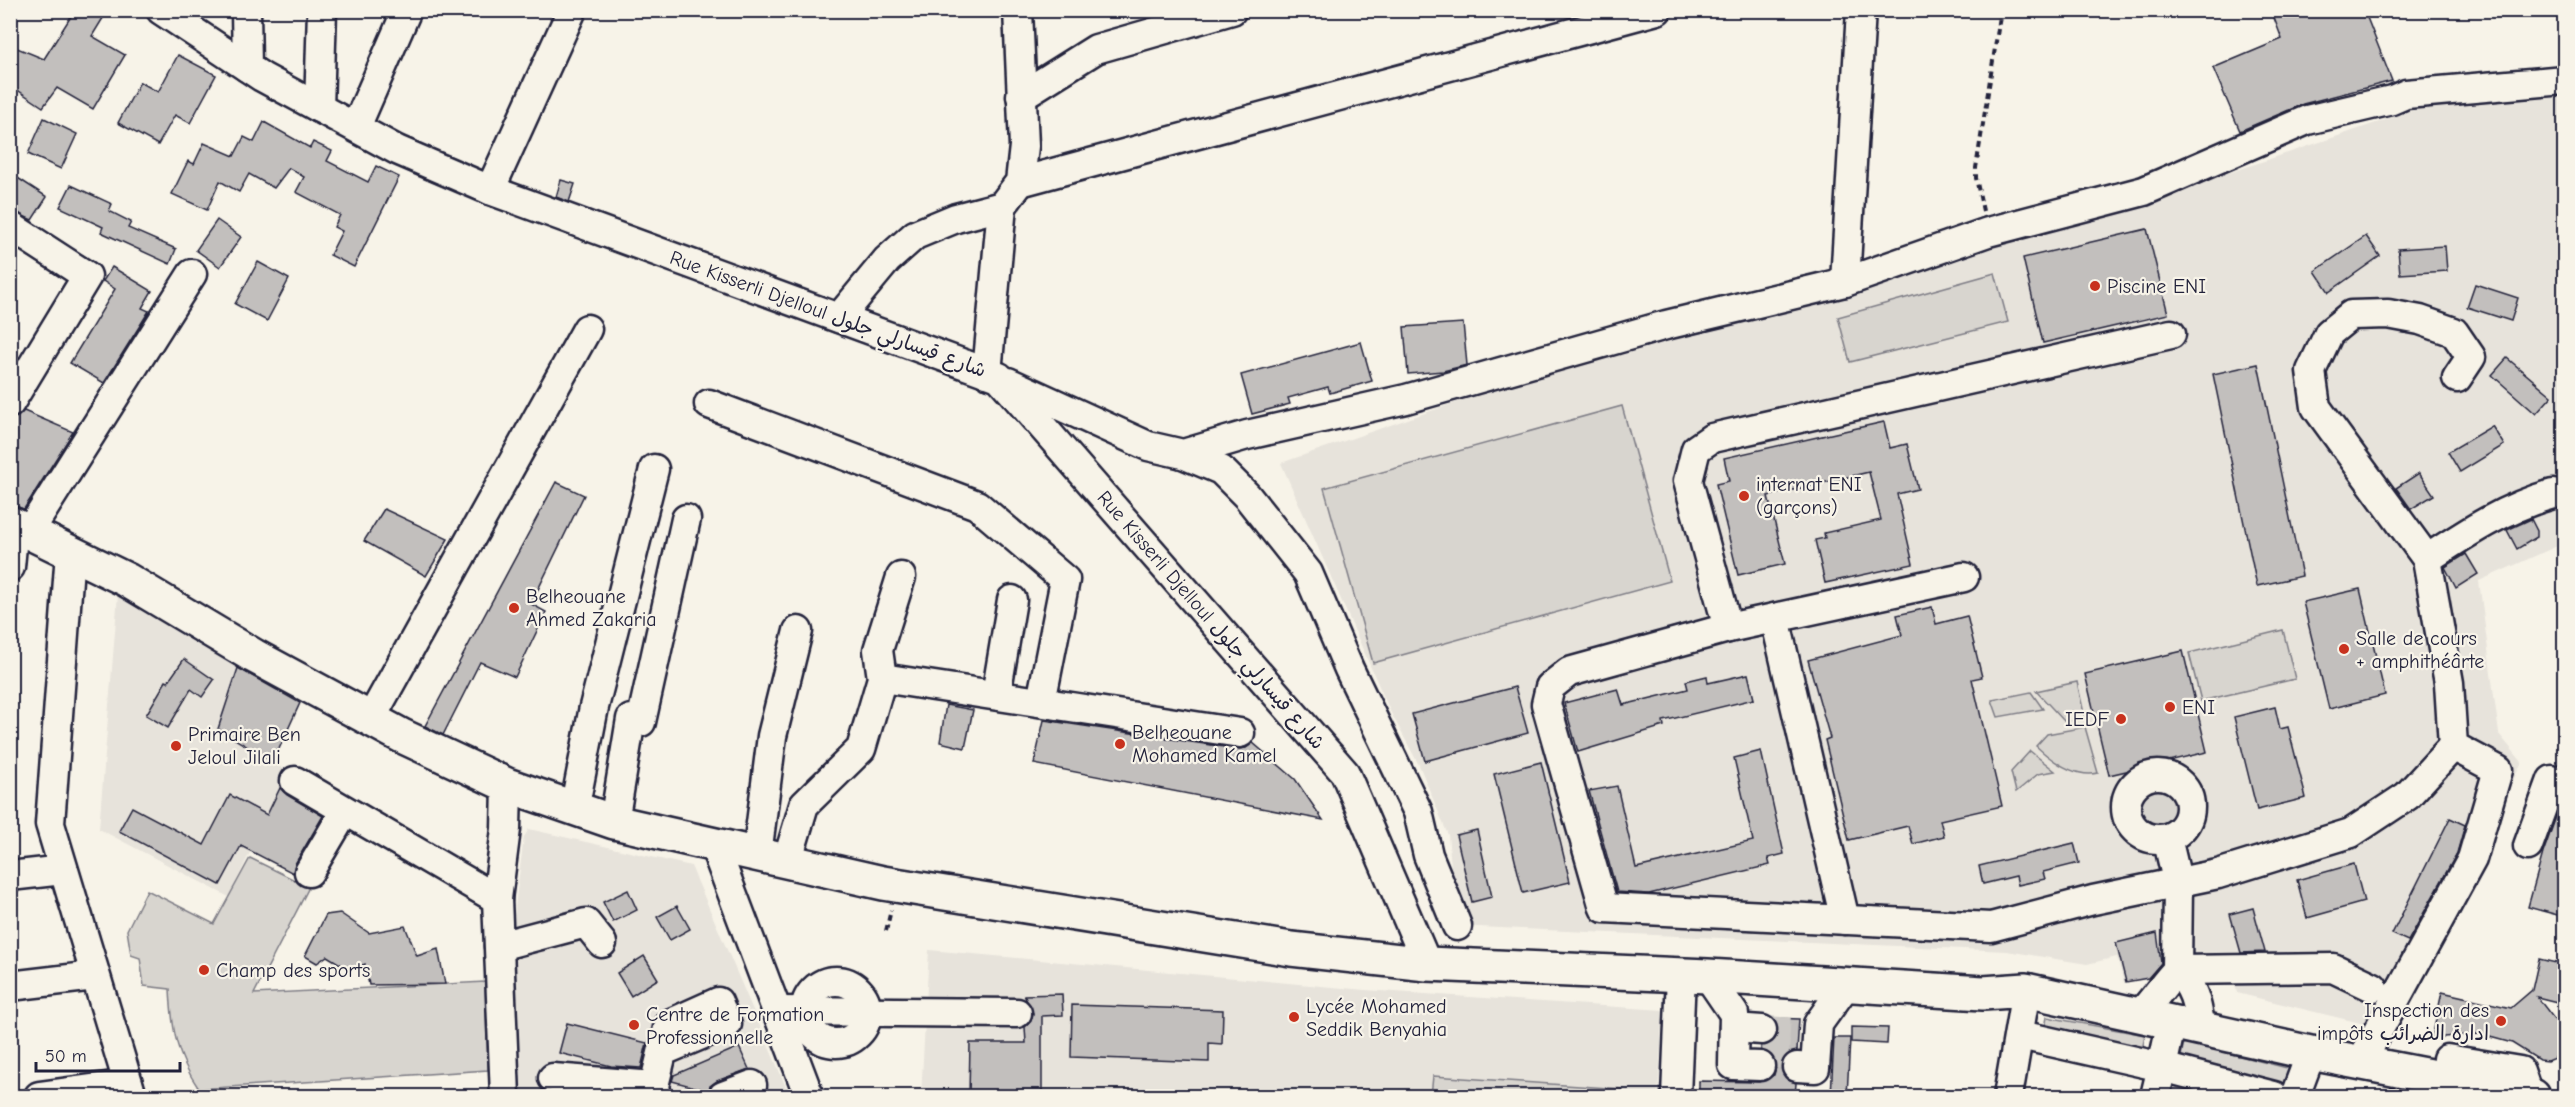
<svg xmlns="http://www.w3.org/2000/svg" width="2575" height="1107" viewBox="0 0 2575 1107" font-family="'Comic Neue','Playpen Sans Arabic',sans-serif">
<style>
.built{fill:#e7e3db}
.green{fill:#d8d5cf;stroke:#7d7c85;stroke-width:1.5}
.building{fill:#c2bfbd;stroke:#22223b;stroke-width:1.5}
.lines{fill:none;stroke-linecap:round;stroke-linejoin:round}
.minor-tunnel{stroke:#ccc9c5;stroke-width:28;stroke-dasharray:28 14;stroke-linecap:butt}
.minor-casing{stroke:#22223b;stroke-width:33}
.major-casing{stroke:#22223b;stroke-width:38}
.path{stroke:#22223b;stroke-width:4;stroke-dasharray:6 4.5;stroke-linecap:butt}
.minor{stroke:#f7f3e8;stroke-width:28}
.major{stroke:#f7f3e8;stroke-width:33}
.poi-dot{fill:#c8321e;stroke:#f7f3e8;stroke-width:2}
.labels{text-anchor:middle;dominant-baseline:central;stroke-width:4.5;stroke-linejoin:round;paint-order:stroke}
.poi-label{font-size:20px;fill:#22223b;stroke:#f7f3e8;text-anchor:start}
.street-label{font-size:20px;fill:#22223b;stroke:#f7f3e8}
</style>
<rect width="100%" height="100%" fill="#f7f3e8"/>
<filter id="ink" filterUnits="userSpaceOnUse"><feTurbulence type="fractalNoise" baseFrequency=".0167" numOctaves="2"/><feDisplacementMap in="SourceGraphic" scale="12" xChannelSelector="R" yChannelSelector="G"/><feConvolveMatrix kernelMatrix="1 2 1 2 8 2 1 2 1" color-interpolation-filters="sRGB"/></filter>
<g filter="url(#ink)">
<!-- built -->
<g class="built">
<polygon points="2564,92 2564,543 2479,581 2499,734 2522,762 2473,864 2381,1028 2237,993 2229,960 2124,983 2117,957 2087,964 2007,951 1457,926 1448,835 1419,765 1390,711 1281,463 1595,354 1622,355 1980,252 2205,181 2426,106"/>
<polygon points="118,594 238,666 218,730 288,771 229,897 99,829"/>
<polygon points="529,829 691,866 790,1096 509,1096 509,953 524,837"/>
<polygon points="929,950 1365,990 1663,1010 1658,1096 921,1096"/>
</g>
<!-- green -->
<g class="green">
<polygon points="1995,273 2008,322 1850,362 1838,317"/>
<polygon points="1622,406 1670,581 1373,663 1324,488"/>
<polygon points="2283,630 2295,679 2201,701 2189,653"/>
<polygon points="2077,682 2085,718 2065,722 2036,691"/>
<polygon points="2031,692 2043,709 1998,717 1992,700"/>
<path d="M2085,727l13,46c-22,5 -46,-12 -62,-27l11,-12z"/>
<polygon points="2030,751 2055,771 2038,774 2016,792 2011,772"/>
<circle cx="2159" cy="808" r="19"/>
<path d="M250,858l59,29 -55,107 231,-12 3,88 -289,19c-23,-34 -27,-59 -29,-100l-26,-3 -4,-28 -9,-3 -4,-25 20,-40 67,34z"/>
<polygon points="2047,1017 2145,1035 2142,1051 2044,1033"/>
<polygon points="2184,1042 2295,1070 2290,1088 2180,1061"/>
<polygon points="1433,1076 1623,1089 1623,1096 1431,1096"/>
</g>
<!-- building -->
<g class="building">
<polygon points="75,10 108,10 92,36 125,55 93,109 57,88 43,107 10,85 10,45 44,59"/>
<polygon points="2271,10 2364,10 2392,81 2303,104 2240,131 2213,68 2282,39"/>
<polygon points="178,55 216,75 190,123 175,115 158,145 118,123 140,82 158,92"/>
<polygon points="44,118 77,134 61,169 28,154"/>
<polygon points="264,122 310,148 313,142 332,151 327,161 368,182 376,166 399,177 354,267 330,255 342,231 334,227 340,215 296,192 304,177 289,168 274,188 249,174 239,192 220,181 207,210 172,194 188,161 194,164 204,143 234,156 244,137 254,142"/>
<polygon points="10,173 47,197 32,220 10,210"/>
<polygon points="561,180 575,184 569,202 556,197"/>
<polygon points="71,185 112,204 109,211 131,222 128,228 176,249 170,264 101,232 103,227 60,207"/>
<polygon points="217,220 241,237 220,267 196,250"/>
<polygon points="2147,229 2168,314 2043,343 2023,258"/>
<polygon points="2366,236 2380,256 2329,292 2315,271"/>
<polygon points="2445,246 2447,271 2400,274 2398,249"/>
<polygon points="258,262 289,279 267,321 235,304"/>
<polygon points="112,267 152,291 142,308 149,311 104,383 70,363 115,289 103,281"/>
<polygon points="2475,284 2518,298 2511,321 2467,307"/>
<polygon points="1463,323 1467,365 1443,371 1408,374 1404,327"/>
<polygon points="1361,342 1372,381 1330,393 1328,387 1288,398 1290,404 1252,414 1241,375"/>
<polygon points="2507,358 2552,396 2536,414 2492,375"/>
<polygon points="2258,364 2302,576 2257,586 2213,374"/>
<polygon points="24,411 73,432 24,509 10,505 10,419"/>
<polygon points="1884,422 1890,448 1907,444 1918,489 1897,494 1913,564 1825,583 1815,540 1825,538 1824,533 1881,520 1869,472 1768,496 1785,564 1738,575 1716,484 1729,481 1724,458"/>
<polygon points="2492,426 2504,445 2460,472 2448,452"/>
<polygon points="2419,473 2434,495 2411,509 2396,488"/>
<polygon points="556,482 584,495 531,604 546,612 515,677 480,662 443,735 425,726"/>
<polygon points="384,509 448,539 426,576 364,541"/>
<polygon points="2531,519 2537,531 2537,537 2517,549 2507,530"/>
<polygon points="2466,554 2478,574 2456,588 2445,567"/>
<polygon points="2360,589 2385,695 2329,709 2303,602"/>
<polygon points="1932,607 1936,624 1967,616 1982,677 1972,679 2002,806 1940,820 1944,836 1913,844 1908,826 1849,840 1825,740 1830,738 1808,660 1902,635 1897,615"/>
<polygon points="2183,651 2207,752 2109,775 2085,674"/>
<polygon points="184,659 214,680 202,697 191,689 168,728 146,715 166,681 168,682"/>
<polygon points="238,668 300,703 273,762 218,729"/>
<polygon points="1748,674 1754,699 1663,721 1664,726 1578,752 1564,703 1618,689 1623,705 1688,689 1686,681 1707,676 1708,683"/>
<polygon points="1515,687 1528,733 1425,761 1412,714"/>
<polygon points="946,705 973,710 965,748 940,742"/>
<polygon points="2275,707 2280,729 2288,727 2306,798 2257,810 2234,717"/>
<polygon points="1044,720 1238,749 1246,748 1253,743 1295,779 1323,820 1034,764"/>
<polygon points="1761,751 1784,854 1768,858 1770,865 1649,894 1617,892 1589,791 1617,786 1636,868 1753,841 1734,758"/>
<polygon points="1541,762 1570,882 1523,893 1494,774"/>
<polygon points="280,788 287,795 323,816 295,864 293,873 241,846 220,885 119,831 132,807 204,845 230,795 267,815"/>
<polygon points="2562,800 2565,800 2565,917 2528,907 2543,853"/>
<polygon points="2450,818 2465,825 2457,853 2408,941 2392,934"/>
<polygon points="1477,830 1492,897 1472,902 1456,835"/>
<polygon points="2074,843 2079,863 2043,872 2045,879 2018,885 2016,876 1983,884 1979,866"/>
<polygon points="2354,864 2364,902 2307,918 2297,880"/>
<polygon points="628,890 637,910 613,922 603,902"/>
<polygon points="677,906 690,929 670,940 657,917"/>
<polygon points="2253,908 2265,952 2241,953 2230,914"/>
<polygon points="340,913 369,933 405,926 417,956 438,949 445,984 369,985 365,964 350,970 327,956 317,963 305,956 326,915"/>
<polygon points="2157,933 2161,963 2148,978 2126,982 2116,943"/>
<polygon points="644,956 658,979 631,996 617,973"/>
<polygon points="2539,959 2565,965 2565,1004 2537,997 2565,1033 2565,1047 2557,1057 2547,1061 2539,1060 2512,1043 2479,1034 2432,1038 2442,992 2511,1008 2532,990"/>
<polygon points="1062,994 1063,1015 1042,1016 1042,1094 1001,1093 1001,1096 969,1096 970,1043 1026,1043 1025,1027 1031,1021 1033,1013 1024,995"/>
<polygon points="1072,1005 1223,1010 1222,1044 1209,1043 1209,1062 1071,1057"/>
<polygon points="1773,1018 1799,1019 1797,1051 1784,1058 1781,1067 1788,1080 1796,1083 1795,1096 1699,1096 1699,1081 1759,1082 1774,1075 1776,1067 1775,1059 1769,1052 1761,1050 1761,1046 1770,1045 1776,1039 1778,1031"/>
<polygon points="567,1023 647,1043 641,1068 611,1066 559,1053"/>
<polygon points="1851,1027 1888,1028 1887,1044 1851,1042"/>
<polygon points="1834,1038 1850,1038 1847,1096 1831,1096"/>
<polygon points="739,1047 749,1069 717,1081 710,1086 707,1096 706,1090 672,1081 674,1075"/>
</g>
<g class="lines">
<!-- minor-tunnel -->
<g class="minor-tunnel">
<polyline points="1762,1030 1798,1032"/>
<polyline points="1761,1053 1797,1055"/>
</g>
<!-- minor casing -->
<g class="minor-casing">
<g id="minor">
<polyline points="161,10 262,77 397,150 490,190 999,377 1345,773 1427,964"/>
<polyline points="246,10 247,67"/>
<polyline points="1021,96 1096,49 1232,10"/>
<polyline points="319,108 322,10"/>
<polyline points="356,127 407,10"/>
<polyline points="1020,182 1657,10"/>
<polyline points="490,190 572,10"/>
<polyline points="10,226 87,276 10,403"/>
<polyline points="1845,282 1861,10"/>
<polyline points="839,318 887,260 915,235 956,218 1002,206 1020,182 1024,146 1018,10"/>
<polyline points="2171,334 1712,438 1696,449 1688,481 1728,628 1569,672 1550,687 1546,704 1604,908 1991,927 2093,900 2218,874 2351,833 2407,796 2453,746"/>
<polyline points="987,373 1002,206"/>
<polyline points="1008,382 1148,446 1183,454 1247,435 1406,399 1666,325 1845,282 1988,232 2144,191 2307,120 2392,100 2406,94 2564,80"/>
<polyline points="709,404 977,505 1065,580 1041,702"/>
<polyline points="1183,454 1221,470 1247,496 1308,573 1349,669 1418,812 1428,855 1457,926"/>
<polyline points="29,532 192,274"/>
<polyline points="70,552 50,824 132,1096"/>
<path d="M2427,559c41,-27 79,-52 126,-65"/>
<polyline points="10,567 14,525"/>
<polyline points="1775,618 1845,920"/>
<polyline points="1728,628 1964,577"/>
<polyline points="882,678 1240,733"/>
<polyline points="996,695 1012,600"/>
<polyline points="370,720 587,329"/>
<circle cx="2158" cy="807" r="32"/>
<polyline points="295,781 497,899"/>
<polyline points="574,810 594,707 654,469"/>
<polyline points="614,822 631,719 641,722 686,519"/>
<path d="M2167,838l11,46 -1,86c18,18 20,35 24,59"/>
<polyline points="714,845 809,1096"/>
<polyline points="2528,846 2552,780 2564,784"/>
<polyline points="757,855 772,736 798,631"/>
<polyline points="787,862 804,805 861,749 882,678 878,650 901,577"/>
<polyline points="309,872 345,811"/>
<polyline points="10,876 63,870"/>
<polyline points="499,946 586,923 602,943"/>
<polyline points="1708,976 1734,1014 1733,1065 1760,1066"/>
<circle cx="836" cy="1012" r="31"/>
<polyline points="10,986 95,976"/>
<polyline points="777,1011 1017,1013"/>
<path d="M2140,1014c14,-14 23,-30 37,-44l156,-2 40,19"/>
<polyline points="1734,1028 1762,1030"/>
<polyline points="2020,1035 2162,1067 2172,1021"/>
<polyline points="2361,1062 2472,859 2498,770 2453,746 2449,683 2427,559 2316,407 2311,371 2329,333 2351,315 2388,314 2420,320 2454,332 2471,357 2457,378"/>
<polyline points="1797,1067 1815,1068 1818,1024 1846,985"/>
<polyline points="553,1078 654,1086"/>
<polyline points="2456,1081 2447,1059 2520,1071 2528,1095"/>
<polyline points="39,1096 128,1084"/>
<polyline points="505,1096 497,899 506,829 507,785"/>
<polyline points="656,1096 654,1086 669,1024 718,1002 727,1024 663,1051"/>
<polyline points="723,1096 752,1085"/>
<polyline points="1676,1096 1681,975"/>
<polyline points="2008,1096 2026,990"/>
<polyline points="2155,1096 2162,1067 2274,1096"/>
<polyline points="2295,1096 2311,1053"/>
</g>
</g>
<!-- major casing -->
<g class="major-casing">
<polyline id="major" points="10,523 127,580 254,656 402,736 507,785 614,822 883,883 1291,949 1427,964 1708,976 1983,993 2026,990 2311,1053 2533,1096"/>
</g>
<!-- path -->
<g class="path">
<polyline points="1983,211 1976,178 1976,168 2001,10"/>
<polyline points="886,931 891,910"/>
</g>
<!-- minor -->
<use href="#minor" class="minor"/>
<!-- major -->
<use href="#major" class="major"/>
</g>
</g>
<!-- markers -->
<g class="poi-dot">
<circle cx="2095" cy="286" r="6"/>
<circle cx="1744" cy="496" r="6"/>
<circle cx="514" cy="608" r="6"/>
<circle cx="2344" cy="649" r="6"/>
<circle cx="2170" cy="707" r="6"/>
<circle cx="2121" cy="719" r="6"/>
<circle cx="1120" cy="744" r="6"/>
<circle cx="176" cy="746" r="6"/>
<circle cx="204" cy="970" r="6"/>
<circle cx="1294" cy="1017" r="6"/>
<circle cx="2501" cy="1021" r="6"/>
<circle cx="634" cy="1025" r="6"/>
</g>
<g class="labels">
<!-- poi labels -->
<g class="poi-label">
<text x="2107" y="286">Piscine ENI</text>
<text x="1756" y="484">internat ENI<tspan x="1756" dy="23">(garçons)</tspan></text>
<text x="526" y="596">Belheouane<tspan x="526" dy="23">Ahmed Zakaria</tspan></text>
<text x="2356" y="638">Salle de cours<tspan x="2356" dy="23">+ amphithéârte</tspan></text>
<text x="2182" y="707">ENI</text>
<text x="2109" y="719" text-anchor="end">IEDF</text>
<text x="1132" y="732">Belheouane<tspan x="1132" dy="23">Mohamed Kamel</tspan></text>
<text x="188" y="734">Primaire Ben<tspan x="188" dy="23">Jeloul Jilali</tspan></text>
<text x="216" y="970">Champ des sports</text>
<text x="1306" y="1006">Lycée Mohamed<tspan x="1306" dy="23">Seddik Benyahia</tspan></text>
<text x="2489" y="1010" text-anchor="end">Inspection des<tspan x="2489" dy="23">impôts ادارة الضرائب</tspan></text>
<text x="646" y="1014">Centre de Formation<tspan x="646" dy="23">Professionnelle</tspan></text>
</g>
<!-- street labels -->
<g class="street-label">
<text transform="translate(828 314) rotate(20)">Rue Kisserli Djelloul شارع قيسارلي جلول</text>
<text transform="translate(1211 620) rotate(49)">Rue Kisserli Djelloul شارع قيسارلي جلول</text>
</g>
</g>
<!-- margin -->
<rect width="2575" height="1107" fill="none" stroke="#f7f3e8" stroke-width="36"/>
<rect x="18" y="18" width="2539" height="1071" fill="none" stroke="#22223b" stroke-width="2" filter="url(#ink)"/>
<!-- scale -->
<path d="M36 1062v9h144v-9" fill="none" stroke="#22223b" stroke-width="3"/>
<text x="45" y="1062" font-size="18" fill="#22223b" stroke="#f7f3e8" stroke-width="4.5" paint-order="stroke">50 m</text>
</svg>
